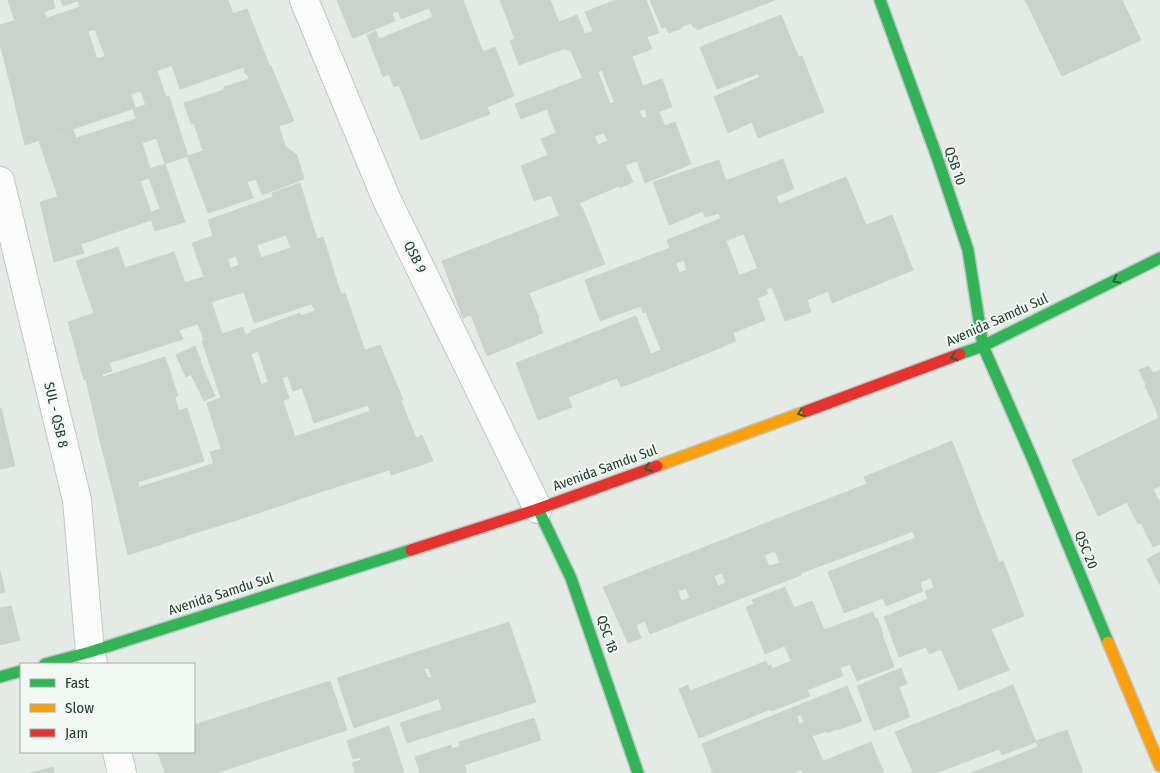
<svg xmlns="http://www.w3.org/2000/svg" width="1160" height="773" viewBox="0 0 1160 773" font-family="'Fira Sans Condensed',sans-serif">
<style>
.building{fill:#cbd1cd;stroke:#cdd3cf;fill-rule:evenodd}
.lines{fill:none;stroke-linecap:round;stroke-linejoin:round}
.street-casing{stroke:#c1c7c3;stroke-width:30}
.fast-casing{stroke:#bdc6c1;stroke-width:14}
.slow-casing{stroke:#bdc6c1;stroke-width:14}
.jam-casing{stroke:#bdc6c1;stroke-width:14}
.street{stroke:#fbfcfb;stroke-width:28}
.fast{stroke:#30b455;stroke-width:11}
.slow{stroke:#ff9f0a;stroke-width:11}
.jam{stroke:#e5322d;stroke-width:11}
.oneway{stroke:#26613a}
.labels{text-anchor:middle;dominant-baseline:central;stroke-width:4;stroke-linejoin:round;paint-order:stroke}
.street-label{font-size:14px;fill:#213e2f;stroke:#f2f9f4}
</style>
<rect width="100%" height="100%" fill="#e4eae6"/>
<!-- building -->
<g class="building">
<polygon points="8,0 53,0 55,8 15,21"/>
<polygon points="61,0 80,0 63,6"/>
<polygon points="80,0 112,0 128,49 105,56 95,29 88,31 78,1"/>
<polygon points="112,0 228,0 233,14 128,49"/>
<polygon points="337,0 449,0 401,19 398,11 392,13 395,21 354,38 352,37"/>
<polygon points="449,0 463,0 483,52 394,87 389,74 383,77 367,35 376,31 379,39 431,18 433,17 429,8"/>
<polygon points="500,0 550,0 559,22 515,39"/>
<polygon points="616,0 646,0 659,33 647,37 652,49 601,68 602,70 600,71 585,34 593,31 585,12"/>
<polygon points="650,0 775,0 697,30 696,27 694,28 691,23 681,27 682,28 675,31 675,30 669,33 666,27 662,28"/>
<polygon points="1025,0 1122,0 1141,40 1062,76"/>
<polygon points="80,7 97,59 11,87 0,44 0,25 44,12 47,18"/>
<polygon points="247,9 270,67 245,74 244,67 180,89 172,65 154,72 146,42"/>
<polygon points="577,15 600,71 582,77 571,51 563,49 519,65 510,41"/>
<polygon points="781,15 799,58 717,89 700,47"/>
<polygon points="146,42 154,72 157,70 166,97 145,103 128,49"/>
<polygon points="495,47 514,96 487,107 490,114 421,140 399,85"/>
<polygon points="128,49 141,91 131,94 135,108 25,145 11,87"/>
<polygon points="802,56 824,112 758,138 752,122 728,133 714,97 760,77 758,73"/>
<polygon points="632,57 643,86 662,79 672,107 647,116 645,109 639,111 643,119 624,126 601,68"/>
<polygon points="271,66 294,121 203,151 194,123 191,124 184,103 224,90 224,87 249,79 247,73"/>
<polygon points="598,72 610,104 615,102 623,125 548,155 541,139 556,133 547,109 521,119 515,104"/>
<polygon points="169,96 188,156 165,164 145,103"/>
<polygon points="145,105 157,138 142,143 150,168 58,197 39,141 73,130 76,138 136,119 133,109"/>
<polygon points="659,112 665,126 675,122 691,164 645,183 624,126"/>
<polygon points="623,125 637,161 625,165 633,182 620,188 619,186 579,203 581,207 559,215 551,195 534,201 521,166 594,136 598,145 608,141 604,133"/>
<polygon points="279,126 285,146 297,155 304,179 262,195 256,179 247,182 253,198 208,213 187,156"/>
<polygon points="783,159 794,189 736,213 725,181"/>
<polygon points="719,160 726,181 725,181 736,213 721,219 719,213 705,217 703,211 669,225 653,182"/>
<polygon points="165,164 185,222 155,231 149,213 160,209 149,178 138,182 136,173"/>
<polygon points="136,173 138,182 140,181 151,212 149,213 151,220 81,244 84,253 54,262 40,202"/>
<polygon points="846,177 866,225 758,269 744,234 748,232 740,211 776,196 779,204"/>
<polygon points="300,183 317,239 291,248 286,235 257,245 261,258 239,265 236,256 228,259 230,268 204,277 192,243 213,236 208,220 273,197 272,193"/>
<polygon points="582,207 605,264 463,318 442,261"/>
<polygon points="740,211 748,232 726,241 739,275 688,296 679,273 687,270 684,260 676,263 667,240"/>
<polygon points="892,215 913,270 832,303 828,291 807,300 811,312 785,321 772,287 766,289 768,294 757,298 765,320 733,333 736,341 710,352 688,296"/>
<polygon points="323,237 341,294 254,323 244,292 211,302 204,277"/>
<polygon points="118,247 125,268 174,252 185,283 94,313 76,261"/>
<polygon points="670,248 688,296 643,313 641,306 600,321 585,280"/>
<polygon points="203,277 222,334 204,340 198,324 179,330 165,289"/>
<polygon points="165,289 179,330 183,339 109,363 112,371 84,380 68,322"/>
<polygon points="345,293 365,351 268,382 258,351 251,354 261,384 240,391 222,334 243,327 245,335 252,332 251,331 300,313 301,316 315,311 312,304"/>
<polygon points="529,293 539,318 538,319 543,333 487,356 471,315"/>
<polygon points="688,296 710,352 658,373 651,354 661,350 646,312"/>
<polygon points="636,316 658,373 621,387 617,378 568,397 572,407 538,420 516,363"/>
<polygon points="222,334 240,391 221,398 202,341"/>
<polygon points="380,345 403,400 370,411 368,405 314,423 302,388 293,391 288,376"/>
<polygon points="195,346 201,361 200,361 215,396 204,401 191,374 186,377 176,355"/>
<polygon points="165,357 178,396 175,397 179,411 99,437 86,379 102,374 103,377"/>
<polygon points="1149,366 1153,373 1160,370 1160,418 1159,418 1156,411 1157,411 1145,386 1146,385 1139,370"/>
<polygon points="282,378 289,398 283,401 295,437 261,448 240,391"/>
<polygon points="240,391 261,448 214,464 210,452 221,449 207,403"/>
<polygon points="401,401 416,438 422,435 433,461 391,475 370,411"/>
<polygon points="1,408 15,466 0,469 0,409"/>
<polygon points="187,408 204,461 138,482 139,488 114,496 99,437"/>
<polygon points="370,411 389,470 352,482 333,424"/>
<polygon points="1159,418 1160,418 1160,486 1098,516 1072,460"/>
<polygon points="333,424 352,482 317,493 300,435"/>
<polygon points="300,435 317,493 282,505 261,448"/>
<polygon points="952,441 977,506 890,540 864,477"/>
<polygon points="261,448 282,505 234,521 215,463"/>
<polygon points="215,463 234,521 198,532 179,475"/>
<polygon points="179,475 198,532 162,544 143,486"/>
<polygon points="867,484 890,540 801,573 779,518"/>
<polygon points="143,486 162,544 128,555 114,496"/>
<polygon points="1153,489 1159,501 1160,500 1160,544 1153,547 1141,523 1138,524 1127,502"/>
<polygon points="977,506 999,562 934,588 931,578 920,582 923,591 886,606 883,598 844,613 828,572 915,538 912,531"/>
<path d="M779,518l22,57 -151,59 -5,-13 -9,4 5,13 -13,5 -25,-56zM775,551l5,12 -11,3 -5,-11zM722,573l4,10 -8,3 -4,-10zM686,588l4,10 -9,3 -3,-10z"/>
<polygon points="1160,552 1160,585 1147,559"/>
<polygon points="1003,561 1024,616 929,654 926,647 899,657 884,617 928,599 925,591"/>
<polygon points="0,571 5,592 0,593"/>
<polygon points="785,587 794,608 812,601 824,630 765,654 746,607 754,604 752,600"/>
<polygon points="11,606 20,640 0,645 0,608"/>
<polygon points="873,612 875,619 877,618 883,634 882,634 894,667 857,681 850,664 840,668 824,630"/>
<polygon points="509,622 529,681 442,709 423,650"/>
<polygon points="991,629 1009,670 959,690 941,649"/>
<polygon points="824,630 843,676 807,690 810,696 771,711 754,666 766,661 768,666 771,665 772,669 791,661 785,647"/>
<polygon points="423,650 428,668 424,669 428,678 432,677 438,699 354,728 337,678"/>
<polygon points="754,666 771,709 699,738 679,689 688,685 690,691"/>
<polygon points="901,668 907,684 899,687 910,717 874,731 857,686"/>
<polygon points="330,681 347,730 216,773 165,773 158,752 194,752 194,725"/>
<polygon points="529,681 536,702 407,743 400,723"/>
<polygon points="1013,685 1036,742 1002,755 999,749 936,773 910,773 913,772 895,732"/>
<path d="M847,686l15,35 -25,9v-1l-10,4v-2l-15,5 11,25 -30,12h-80l-11,-29zM801,714l3,8 -5,2 -2,-8z"/>
<polygon points="534,718 541,740 439,773 420,773 415,757 451,745 452,749 460,746 459,742"/>
<polygon points="389,726 404,773 355,773 352,763 361,760 360,757 353,759 347,741"/>
<polygon points="1067,730 1083,773 971,773 1038,747 1036,741"/>
<polygon points="871,742 884,773 803,773 801,770"/>
<polygon points="464,765 467,773 439,773"/>
<polygon points="53,767 54,773 30,773"/>
</g>
<g class="lines">
<!-- street casing -->
<g class="street-casing">
<g id="street">
<polyline points="304,0 386,198 538,509"/>
<polyline points="0,181 77,500 90,652 93,664"/>
<polyline points="117,752 122,773"/>
</g>
</g>
<!-- fast casing -->
<g class="fast-casing">
<g id="fast">
<polyline points="880,0 937,157 968,250 983,346 1033,460 1108,642"/>
<polyline points="960,354 983,346 1160,258"/>
<polyline points="538,509 571,578 638,773"/>
<polyline points="45,664 90,652 411,550"/>
<polyline points="0,677 21,671"/>
</g>
</g>
<!-- slow casing -->
<g class="slow-casing">
<g id="slow">
<polyline points="657,466 807,411"/>
<polyline points="1108,642 1160,766"/>
</g>
</g>
<!-- jam casing -->
<g class="jam-casing">
<g id="jam">
<polyline points="807,411 960,354"/>
<polyline points="411,550 538,509 657,466"/>
</g>
</g>
<!-- street -->
<use href="#street" class="street"/>
<!-- fast -->
<use href="#fast" class="fast"/>
<!-- slow -->
<use href="#slow" class="slow"/>
<!-- jam -->
<use href="#jam" class="jam"/>
</g>
<!-- one-way arrows -->
<defs><path id="oneway-chevron" d="M-2-3.5L2.5 0L-2 3.5" fill="none" stroke-width="1.6" stroke-linecap="round" stroke-linejoin="round" transform="scale(1.25)"/></defs>
<g class="oneway">
<use href="#oneway-chevron" transform="translate(1116 280) rotate(154)"/>
<use href="#oneway-chevron" transform="translate(954 357) rotate(160)"/>
<use href="#oneway-chevron" transform="translate(801 413) rotate(160)"/>
<use href="#oneway-chevron" transform="translate(648 468) rotate(160)"/>
</g>
<g class="labels">
<!-- street labels -->
<g class="street-label">
<text transform="translate(955 166) rotate(71)">QSB 10</text>
<text transform="translate(415 257) rotate(64)">QSB 9</text>
<text transform="translate(997 320) rotate(-24)">Avenida Samdu Sul</text>
<text transform="translate(56 415) rotate(77)">SUL - QSB 8</text>
<text transform="translate(605 468) rotate(-20)">Avenida Samdu Sul</text>
<text transform="translate(1086 550) rotate(68)">QSC 20</text>
<text transform="translate(221 594) rotate(-18)">Avenida Samdu Sul</text>
<text transform="translate(607 634) rotate(71)">QSC 18</text>
</g>
</g>
<!-- legend -->
<rect x="20" y="663" width="175" height="90" fill="#f2f9f4" stroke="#9eaea5"/>
<rect x="30" y="679" width="25" height="8" fill="#30b455" stroke="#9eaea5"/>
<text x="65" y="688" font-size="15" fill="#213e2f">Fast</text>
<rect x="30" y="704" width="25" height="8" fill="#ff9f0a" stroke="#9eaea5"/>
<text x="65" y="713" font-size="15" fill="#213e2f">Slow</text>
<rect x="30" y="729" width="25" height="8" fill="#e5322d" stroke="#9eaea5"/>
<text x="65" y="738" font-size="15" fill="#213e2f">Jam</text>
</svg>
